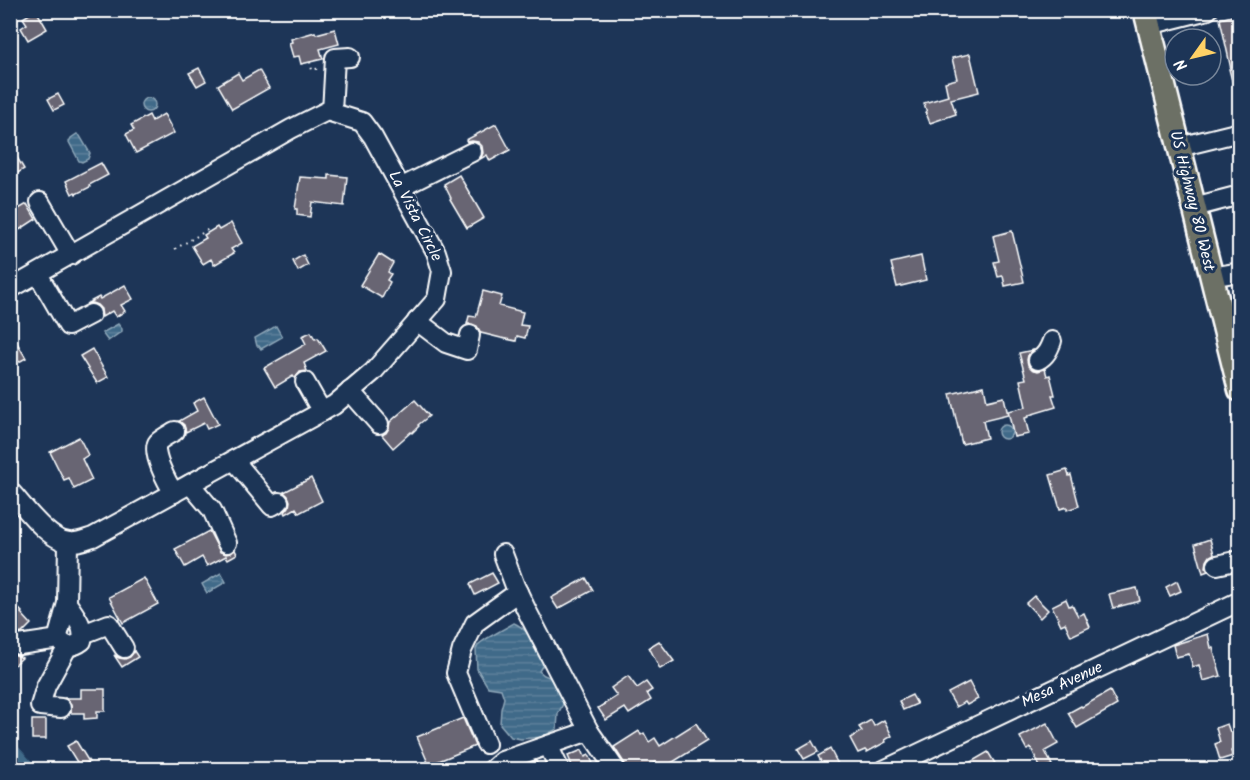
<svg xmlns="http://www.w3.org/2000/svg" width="1250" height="780" viewBox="0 0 1250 780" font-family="Kalam,sans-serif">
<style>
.water{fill:url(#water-rules);stroke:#8da6b8;stroke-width:1.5}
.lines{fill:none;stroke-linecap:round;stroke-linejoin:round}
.canal{stroke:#416a89;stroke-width:14}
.building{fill:#686573;stroke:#fff;stroke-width:1.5}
.minor-casing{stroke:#fff;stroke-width:22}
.major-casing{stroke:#fff;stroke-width:27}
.path{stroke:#fff;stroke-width:2;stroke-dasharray:1.5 4.5;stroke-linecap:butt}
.minor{stroke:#1d3557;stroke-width:18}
.major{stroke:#6c7065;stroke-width:22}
.labels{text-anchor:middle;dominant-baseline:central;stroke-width:6;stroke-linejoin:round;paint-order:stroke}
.street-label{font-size:16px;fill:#fff;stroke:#1d3557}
</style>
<defs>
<pattern id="water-rules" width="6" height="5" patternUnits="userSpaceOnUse" patternTransform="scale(1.5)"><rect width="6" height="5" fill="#416a89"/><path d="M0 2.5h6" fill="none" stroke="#5e809b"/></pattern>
</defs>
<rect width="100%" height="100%" fill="#1d3557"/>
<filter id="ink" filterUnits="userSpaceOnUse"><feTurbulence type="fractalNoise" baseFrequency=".0167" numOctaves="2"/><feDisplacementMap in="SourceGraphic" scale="12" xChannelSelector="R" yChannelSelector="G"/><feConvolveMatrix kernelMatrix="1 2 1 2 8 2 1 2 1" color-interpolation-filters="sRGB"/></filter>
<g filter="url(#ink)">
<!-- water -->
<g class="water">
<circle cx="148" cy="105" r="7"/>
<polygon points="77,134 80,136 90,153 88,159 82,162 79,161 69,142 71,138"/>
<polygon points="118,324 122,329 122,331 108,341 102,333"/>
<polygon points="276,326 282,337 261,349 259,346 257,346 255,338"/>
<circle cx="1005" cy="432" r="7"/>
<polygon points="221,573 226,582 207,593 202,584"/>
<path d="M514,623c15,6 23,25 31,38l-6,10 5,4 10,4 9,20v5l-5,10 -1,15 -15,8 -21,2 -10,-2 -11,-13 1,-15 3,-11 -3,-9 -13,-2 -11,-18 -1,-20 3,-5 7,-5z"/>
</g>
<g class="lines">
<!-- canal -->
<polyline class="canal" points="10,748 30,770"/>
</g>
<!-- building -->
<g class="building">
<polygon points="36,10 47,29 28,40 21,28 27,24 23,18"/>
<polygon points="1232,16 1239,44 1239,96 1236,96 1229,69 1231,69 1220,19"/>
<polygon points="335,29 339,44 320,49 323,59 301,64 299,56 293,57 289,43 292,42 291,39 315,32 316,34"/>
<polygon points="970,54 979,92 951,99 956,114 930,123 926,113 927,113 924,103 948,96 945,82 957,79 952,58"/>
<polygon points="199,68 206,81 197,86 189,73"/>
<polygon points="259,70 269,88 232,109 218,85 238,73 242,80"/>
<polygon points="58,94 64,105 54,110 48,99"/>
<polygon points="164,114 174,133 136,153 126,134 134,130 131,125 149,115 152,121"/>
<polygon points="496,124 510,150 490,161 487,155 480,159 483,153 482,146 478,142 472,141 467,142 466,140"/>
<polygon points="10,146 24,169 10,178"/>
<polygon points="101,163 108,175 89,185 90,187 76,194 75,192 72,194 66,181"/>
<polygon points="329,175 347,177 344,206 312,202 310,217 297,215 297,209 295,209 300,177 329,179"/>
<polygon points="459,175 484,218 467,228 450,199 451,198 444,184"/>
<polygon points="10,200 17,210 27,204 36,219 10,236"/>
<polygon points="231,223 242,243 231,249 234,253 214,265 211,259 203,264 192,246 206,238 204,235 217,227 219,230"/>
<polygon points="1012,231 1024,282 1005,286 1003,276 998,277 994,262 999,261 993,236"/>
<polygon points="379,254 393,263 388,272 391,274 387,280 390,282 382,298 360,285"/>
<polygon points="303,255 308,265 298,271 293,261"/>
<polygon points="921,256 926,280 897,287 891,263"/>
<polygon points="125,285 133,299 121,305 125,311 116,317 112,311 102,317 101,309 97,305 92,303 86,304 99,297 100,299"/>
<polygon points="483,291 502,296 499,306 523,312 520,325 528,326 525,338 517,336 516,341 501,338 481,333 477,326 472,324 467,324 469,316 476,317"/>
<polygon points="10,331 26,358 10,367"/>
<polygon points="311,332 315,339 318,338 326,351 304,363 307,371 300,372 295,379 293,376 275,387 264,368 306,344 302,336"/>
<polygon points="92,349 108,377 97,383 80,356"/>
<polygon points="1033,350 1028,355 1027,360 1028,365 1032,369 1038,371 1045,369 1047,376 1050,375 1055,395 1052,395 1056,407 1029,415 1029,417 1025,418 1029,434 1014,437 1008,411 1026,407 1020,380 1026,379 1019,353"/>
<polygon points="984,386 987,401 1004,397 1008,415 983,421 987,438 962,444 950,394"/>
<polygon points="204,397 218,424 207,429 204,423 186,432 184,425 179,421 197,411 193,403"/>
<polygon points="415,400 429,416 418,425 419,426 412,433 411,432 393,448 382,435 386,433 389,428 390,422"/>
<polygon points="79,437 88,455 82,459 92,480 74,489 69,478 64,480 50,452"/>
<polygon points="1067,470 1069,476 1071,475 1079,506 1067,510 1067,507 1060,509 1050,475"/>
<polygon points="311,478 322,501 299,513 296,508 286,514 285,512 289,507 290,501 288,496 284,492"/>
<polygon points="209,531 220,552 226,554 231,553 235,550 237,554 228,559 226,556 207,566 202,557 185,567 175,549"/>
<polygon points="1210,539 1214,554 1210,556 1207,561 1206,567 1208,571 1203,573 1195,544"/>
<polygon points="492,573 498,583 475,595 470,584"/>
<polygon points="144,578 158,604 123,623 109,597"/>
<polygon points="586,578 593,590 558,609 551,598"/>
<polygon points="1177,581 1181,591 1170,596 1166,587"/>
<polygon points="1137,588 1140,601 1113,608 1109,594"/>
<polygon points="1034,596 1048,610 1040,618 1026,603"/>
<polygon points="1066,599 1069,606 1072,605 1078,616 1084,613 1090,627 1071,636 1065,623 1061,625 1052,606"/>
<polygon points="10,600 22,612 21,613 31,624 22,633 17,634 10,638"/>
<polygon points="1208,634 1211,648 1213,648 1221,676 1203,681 1199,665 1193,667 1189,654 1176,657 1173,645"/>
<polygon points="659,641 674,661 660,669 649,647"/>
<polygon points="134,651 138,657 122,667 114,655 119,658 125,659 130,657"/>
<polygon points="10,652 22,658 10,669"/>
<polygon points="628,676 637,688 646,682 652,690 647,693 651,700 629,714 625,708 606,720 598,708 617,696 611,688"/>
<polygon points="969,682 978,699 967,705 965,702 956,707 948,693"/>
<polygon points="81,689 105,689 105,711 97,711 97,718 84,719 84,713 71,713 71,704 65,698 81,698"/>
<polygon points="1110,691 1117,705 1077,728 1068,713 1081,706 1082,707"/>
<polygon points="912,695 917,704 903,710 899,701"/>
<polygon points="463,718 475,746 429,765 417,737"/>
<rect x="32" y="720" width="14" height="19"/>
<polygon points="871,720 874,726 884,720 892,736 885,740 886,742 867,752 865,750 858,753 850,738 862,731 859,727"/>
<polygon points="696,723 707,741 668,765 671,770 660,770 655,762 642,770 627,770 625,764 614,747 639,731 641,735 644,733 649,742 655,738 660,746"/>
<polygon points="1047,723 1058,744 1045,751 1052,765 1041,769 1031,748 1027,750 1020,737"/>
<polygon points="1227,724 1230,732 1234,731 1238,741 1233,743 1235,749 1231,751 1233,756 1220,760 1215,744 1220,742 1216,728"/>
<polygon points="76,741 89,762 80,767 67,746"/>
<polygon points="812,741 818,752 804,759 798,749"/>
<polygon points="830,749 841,770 826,770 818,756"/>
<polygon points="582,750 585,757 589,755 596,770 574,770 568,756"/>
<polygon points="988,752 996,765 987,770 957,770"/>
<polygon points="536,761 540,770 512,770"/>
</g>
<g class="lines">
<!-- minor casing -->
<g class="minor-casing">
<g id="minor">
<polyline points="1149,25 1208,10"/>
<polyline points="332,112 335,58 350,57"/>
<polyline points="1179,147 1240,132"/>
<polyline points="402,187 472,152"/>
<polyline points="40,202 71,255"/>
<polyline points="1194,207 1240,195"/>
<polyline points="38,274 68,326 91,314"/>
<polyline points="1211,277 1240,272"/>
<path d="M10,289l281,-160 36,-18 35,11 11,15 63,115 6,19 -5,28 -64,73 -39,33 -241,132c-7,2 -15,6 -23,5 -21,0 -46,-36 -60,-51"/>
<polyline points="417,321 446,343 467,350 470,335"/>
<path d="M1038,360c8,-4 11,-11 14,-19"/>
<polyline points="305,382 322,412"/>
<polyline points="350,391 379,424"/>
<polyline points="234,460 272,506 279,502"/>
<polyline points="190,484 212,510 227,543"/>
<path d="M174,493c-6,-9 -24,-42 -16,-51 4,-4 12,-8 17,-11"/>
<polyline points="503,554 515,586 527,611 589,731 616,770"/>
<polyline points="1217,565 1240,560"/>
<path d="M67,603c8,12 18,23 15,38 -9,7 -19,7 -24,-5l9,-33 1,-60"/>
<polyline points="83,634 109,624 124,648"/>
<polyline points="19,645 59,639"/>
<polyline points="61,708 40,706 46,686 68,646"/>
<polyline points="486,744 456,673 462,650 475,623 518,592"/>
<polyline points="548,745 560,770"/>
<polyline points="492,770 502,761 589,731"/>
<polyline points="884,770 1240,601"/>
</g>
</g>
<!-- major casing -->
<g class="major-casing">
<polyline id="major" points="1145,10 1240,390"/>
</g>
<!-- path -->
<g class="path">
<polyline points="310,62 312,70 320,68"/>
<polyline points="175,249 209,229 210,231"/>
</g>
<!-- minor -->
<use href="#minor" class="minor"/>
<!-- major -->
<use href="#major" class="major"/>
</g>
</g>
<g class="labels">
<!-- street labels -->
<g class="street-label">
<text transform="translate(1192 201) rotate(76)">US Highway 80 West</text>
<text transform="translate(415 216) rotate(63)">La Vista Circle</text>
<text transform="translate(1062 685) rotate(-25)">Mesa Avenue</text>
</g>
</g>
<!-- margin -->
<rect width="1250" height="780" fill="none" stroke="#1d3557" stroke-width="36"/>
<rect x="18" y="18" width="1214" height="744" fill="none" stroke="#fff" stroke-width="2" filter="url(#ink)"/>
<!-- north arrow -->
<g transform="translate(1193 57) rotate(236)"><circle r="28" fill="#1d3557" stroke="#77869a" stroke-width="1.5"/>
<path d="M0-4.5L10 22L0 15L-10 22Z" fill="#ffd166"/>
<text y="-9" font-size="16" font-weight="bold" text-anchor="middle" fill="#ffffff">N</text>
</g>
</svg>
